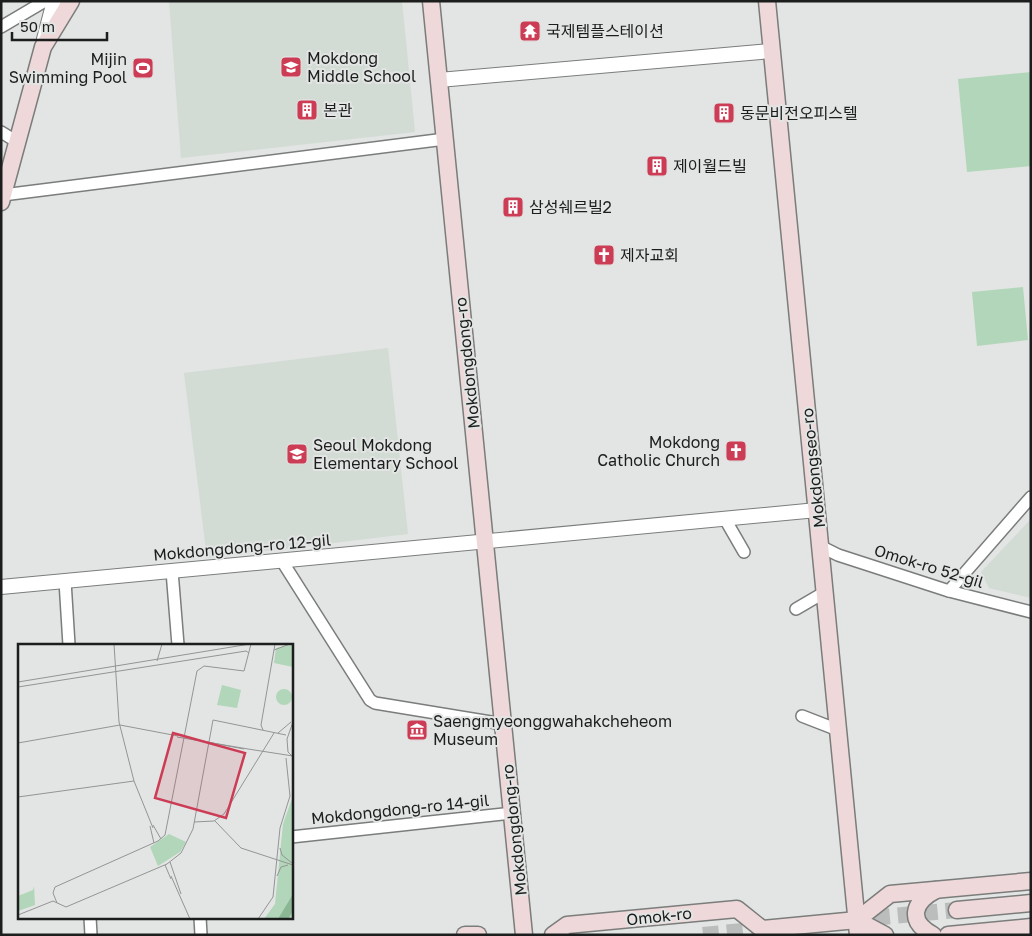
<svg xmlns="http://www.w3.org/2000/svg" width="1032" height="936" viewBox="0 0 1032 936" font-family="'Golos Text','Noto Sans KR',sans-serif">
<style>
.built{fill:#d2dbd4}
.green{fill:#b2d6b9}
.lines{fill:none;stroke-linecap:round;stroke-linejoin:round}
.secondary-tunnel{stroke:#babdbb;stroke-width:16;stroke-dasharray:16 8;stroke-linecap:butt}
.minor-casing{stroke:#7a7d7b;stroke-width:14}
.tertiary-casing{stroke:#7a7d7b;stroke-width:16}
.secondary-casing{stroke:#7a7d7b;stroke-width:19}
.minor{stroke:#fff;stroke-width:11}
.tertiary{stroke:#fff;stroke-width:14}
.secondary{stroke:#efd8da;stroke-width:16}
.labels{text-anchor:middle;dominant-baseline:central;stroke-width:4;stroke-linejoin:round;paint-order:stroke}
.poi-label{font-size:16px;fill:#1c1d1d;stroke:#e2e5e3;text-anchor:start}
.street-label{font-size:16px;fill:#1c1d1d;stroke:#e2e5e3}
.inset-road{fill:none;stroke:#939594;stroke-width:1}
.view{fill:#cc3c55;fill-opacity:0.15;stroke:#cc3c55;stroke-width:2.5}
.inset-edge{fill:none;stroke:#1c1d1d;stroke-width:2.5}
</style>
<rect width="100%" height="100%" fill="#e2e5e3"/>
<!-- built -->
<g class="built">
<polygon points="169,1 402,1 415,132 181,158"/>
<polygon points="388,348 408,534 207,558 184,373"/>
<polygon points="1031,519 1031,598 989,588 981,572"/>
</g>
<!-- green -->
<g class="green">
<polygon points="1031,72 1031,166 967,172 958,79"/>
<polygon points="1023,287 1028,340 977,346 972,292"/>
</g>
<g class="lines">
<!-- secondary-tunnel -->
<g class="secondary-tunnel">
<polyline points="850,920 957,910"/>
<polyline points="703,935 771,928"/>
</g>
<!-- minor casing -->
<g class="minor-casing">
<g id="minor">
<polyline points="1,27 45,1"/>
<polyline points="1,132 19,143"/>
<polyline points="3,195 445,139"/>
<polyline points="725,519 744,552"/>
<polyline points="820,546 838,555 949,591 1031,612"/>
<polyline points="282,561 370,700 375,703 503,724"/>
<polyline points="172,571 178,645"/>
<polyline points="65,581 69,645"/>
<polyline points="949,591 1031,497"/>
<polyline points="796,609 825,592"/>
<polyline points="802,716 838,730"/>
<polyline points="291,837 512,813"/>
<polyline points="90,917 91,935"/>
<polyline points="200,917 201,935"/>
</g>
</g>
<!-- tertiary casing -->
<g class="tertiary-casing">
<g id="tertiary">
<polyline points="44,39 54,1"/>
<polyline points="439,80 771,51"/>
<polyline points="1,587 817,510"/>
</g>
</g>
<!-- secondary casing -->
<g class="secondary-casing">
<g id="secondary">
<polyline points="431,1 524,935"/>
<polyline points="767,1 858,935"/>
<polyline points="1,202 43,47 71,1"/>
<polyline points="957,910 1031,903"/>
<polyline points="857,920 885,935"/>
<polyline points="465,935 478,935"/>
<polyline points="553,935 567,925 737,909 762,929 857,920 890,894 1031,881"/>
<path d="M933,935c-26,-14 -20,-33 3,-45"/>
<polyline points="948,935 1031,927"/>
</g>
</g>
<!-- minor -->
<use href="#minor" class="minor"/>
<!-- tertiary -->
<use href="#tertiary" class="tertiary"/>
<!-- secondary -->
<use href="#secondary" class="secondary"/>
</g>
<!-- icons -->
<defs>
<g id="temple-square" transform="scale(1.125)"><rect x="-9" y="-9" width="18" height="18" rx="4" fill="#cc3c55" stroke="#e2e5e3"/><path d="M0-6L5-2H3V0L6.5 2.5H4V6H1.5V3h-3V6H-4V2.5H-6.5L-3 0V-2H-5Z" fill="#fff"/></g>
<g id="school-square" transform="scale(1.125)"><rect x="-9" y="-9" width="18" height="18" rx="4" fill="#cc3c55" stroke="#e2e5e3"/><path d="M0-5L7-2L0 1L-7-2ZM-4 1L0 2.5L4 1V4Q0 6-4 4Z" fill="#fff"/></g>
<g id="stadium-square" transform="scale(1.125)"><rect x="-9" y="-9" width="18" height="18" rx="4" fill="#cc3c55" stroke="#e2e5e3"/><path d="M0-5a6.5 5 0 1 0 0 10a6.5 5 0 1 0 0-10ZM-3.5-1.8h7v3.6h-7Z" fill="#fff"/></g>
<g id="building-square" transform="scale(1.125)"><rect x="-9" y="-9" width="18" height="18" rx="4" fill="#cc3c55" stroke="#e2e5e3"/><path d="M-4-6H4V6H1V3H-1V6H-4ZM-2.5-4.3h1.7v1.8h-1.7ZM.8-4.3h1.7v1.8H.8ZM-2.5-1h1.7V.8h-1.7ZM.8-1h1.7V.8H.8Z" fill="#fff"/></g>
<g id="church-square" transform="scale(1.125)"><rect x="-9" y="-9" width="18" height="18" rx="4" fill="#cc3c55" stroke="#e2e5e3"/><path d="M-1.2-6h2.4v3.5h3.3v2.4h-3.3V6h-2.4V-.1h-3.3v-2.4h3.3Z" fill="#fff"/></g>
<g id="museum-square" transform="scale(1.125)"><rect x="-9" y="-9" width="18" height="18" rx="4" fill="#cc3c55" stroke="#e2e5e3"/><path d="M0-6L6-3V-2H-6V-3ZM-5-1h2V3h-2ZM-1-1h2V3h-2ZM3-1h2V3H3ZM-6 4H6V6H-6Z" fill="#fff"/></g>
</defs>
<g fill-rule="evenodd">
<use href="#temple-square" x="530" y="31"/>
<use href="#school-square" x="291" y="67"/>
<use href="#stadium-square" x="143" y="68"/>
<use href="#building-square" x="307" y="110"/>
<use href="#building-square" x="724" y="113"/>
<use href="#building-square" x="657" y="166"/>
<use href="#building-square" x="513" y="207"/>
<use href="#church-square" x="604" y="255"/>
<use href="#church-square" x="736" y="451"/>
<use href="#school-square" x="297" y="454"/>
<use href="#museum-square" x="417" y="730"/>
</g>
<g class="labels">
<!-- poi labels -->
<g class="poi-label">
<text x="546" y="31">국제템플스테이션</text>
<text x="307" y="58">Mokdong<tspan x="307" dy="18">Middle School</tspan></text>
<text x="127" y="59" text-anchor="end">Mijin<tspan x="127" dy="18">Swimming Pool</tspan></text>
<text x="323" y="110">본관</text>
<text x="740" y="113">동문비전오피스텔</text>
<text x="673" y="166">제이월드빌</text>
<text x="529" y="207">삼성쉐르빌2</text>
<text x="620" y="255">제자교회</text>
<text x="720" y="442" text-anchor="end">Mokdong<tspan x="720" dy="18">Catholic Church</tspan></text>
<text x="313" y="445">Seoul Mokdong<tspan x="313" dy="18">Elementary School</tspan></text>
<text x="433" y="721">Saengmyeonggwahakcheheom<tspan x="433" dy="18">Museum</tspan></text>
</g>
<!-- street labels -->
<g class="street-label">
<text transform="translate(467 363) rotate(-96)">Mokdongdong-ro</text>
<text transform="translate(813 468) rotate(-96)">Mokdongseo-ro</text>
<text transform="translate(242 547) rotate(-5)">Mokdongdong-ro 12-gil</text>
<text transform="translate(929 566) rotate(17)">Omok-ro 52-gil</text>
<text transform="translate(400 809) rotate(-6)">Mokdongdong-ro 14-gil</text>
<text transform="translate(514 830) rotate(-96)">Mokdongdong-ro</text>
<text transform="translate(659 916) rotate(-6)">Omok-ro</text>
</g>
</g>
<!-- overview -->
<g transform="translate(18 644)">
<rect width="275" height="275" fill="#e2e5e3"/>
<path d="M275,1v22l-19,-4 2,-15zM204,41l19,5 -4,18 -20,-3zM258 53a8 8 0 1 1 16 0a8 8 0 1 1-16 0ZM275,152v123h-29l11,-15 8,-80zM151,190l17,8 -6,10 -22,14 -8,-19zM16,242l1,19 -17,6v-15l15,-6z" fill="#b2d6b9"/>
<path d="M275,250v17l-5,8h-10z" fill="#8cb795"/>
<path class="inset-road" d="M96,0l5,78 15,59 19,47M256,6l16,-6M139,17l5,-17M0,38l232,-38M0,43l228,-36 3,2M245,86l-2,-5 14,-81M260,89l13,-11M159,93l71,12M174,95l52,10M0,99l102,-18 58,11M230,105l45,7M274,112l-4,-4 -1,-13 6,-17M0,153l116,-16M197,177l26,27 52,17M176,178l20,-1 10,-7 50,-81M135,181l8,14M132,182l4,17M262,204l2,7 10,8M152,218l11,32M147,221l6,14M153,232l19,43M259,232l4,-9 7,-2M39,259l-4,-10 2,-6 103,-46 7,-6 32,-164 7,-5 40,5 7,-27M0,271l35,-14 13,6 101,-43 14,-11 12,-24 20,-109 73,15M240,275l15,-22 7,-69 10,-32 -4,-38"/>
<path class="view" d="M155,89l72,20 -19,65 -71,-20z"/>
<rect width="275" height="275" class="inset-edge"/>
</g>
<!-- border -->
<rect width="1032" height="936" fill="none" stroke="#1c1d1d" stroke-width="5"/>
<!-- scale -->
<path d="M12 32v8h95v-8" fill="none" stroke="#1c1d1d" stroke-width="2.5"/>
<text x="20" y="32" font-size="15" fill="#1c1d1d" stroke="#e2e5e3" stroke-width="4" paint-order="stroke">50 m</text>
</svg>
